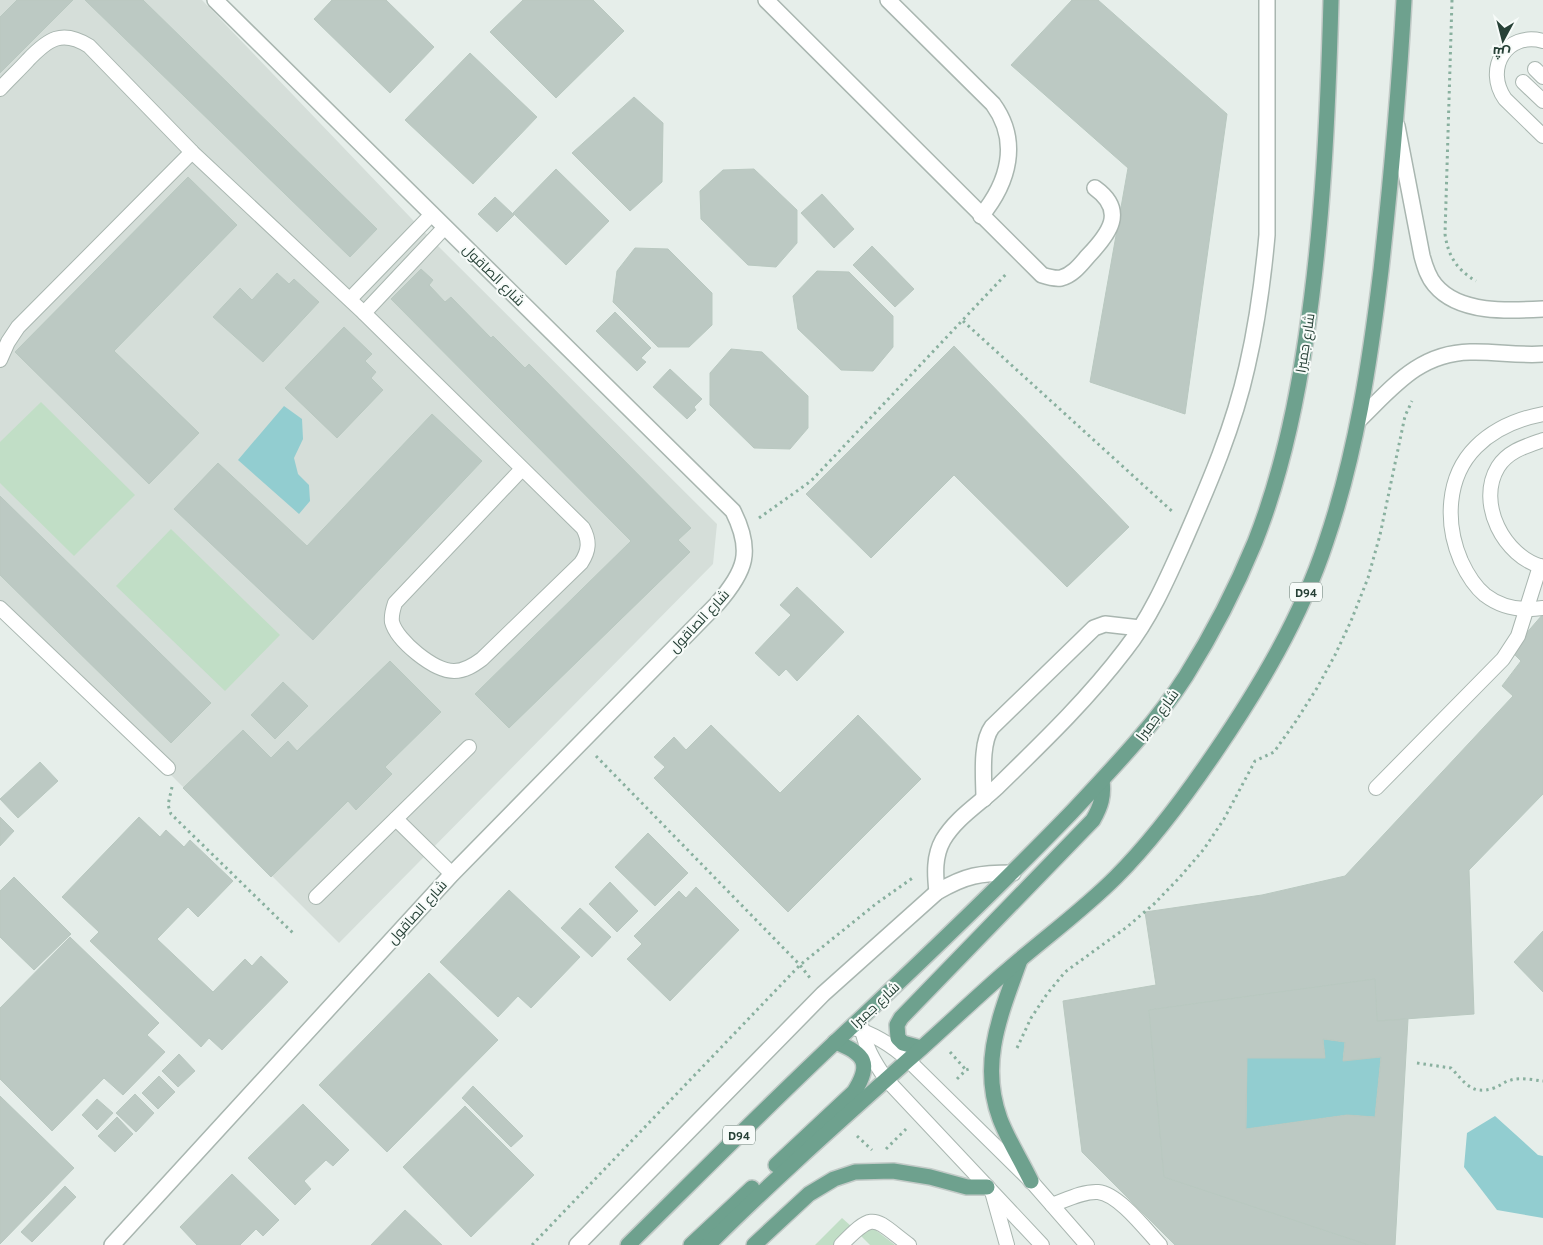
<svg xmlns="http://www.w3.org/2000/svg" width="1543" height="1245" viewBox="0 0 1543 1245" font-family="'PT Sans',Cairo,sans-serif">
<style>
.built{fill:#d5ded9}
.green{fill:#c1dec6}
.water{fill:#92cdd0}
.building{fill:#bcc9c3;stroke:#b9c8c0;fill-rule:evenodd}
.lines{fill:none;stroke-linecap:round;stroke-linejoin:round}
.service-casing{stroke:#a9b6b0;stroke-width:16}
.minor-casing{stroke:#a9b6b0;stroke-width:18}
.primary-casing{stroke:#c2cac7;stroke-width:18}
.path{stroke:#89b09f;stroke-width:3;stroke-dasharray:2.5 4;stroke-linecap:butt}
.service{stroke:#fff;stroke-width:14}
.minor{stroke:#fff;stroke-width:15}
.primary{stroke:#6ea18e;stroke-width:15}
.labels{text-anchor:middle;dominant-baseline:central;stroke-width:4;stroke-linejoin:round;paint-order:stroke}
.shield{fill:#f7fbf9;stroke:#657870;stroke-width:1}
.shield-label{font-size:12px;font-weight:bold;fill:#264036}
.street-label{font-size:14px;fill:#264036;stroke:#f7fbf9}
</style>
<rect width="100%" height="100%" fill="#e6eeea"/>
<!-- built -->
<polygon class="built" points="0,0 202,0 433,241 717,524 713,564 339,943 0,604"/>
<!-- green -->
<g class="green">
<polygon points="41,402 135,495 74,556 0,483 0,442"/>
<polygon points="171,529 280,635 225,691 116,586"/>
<polygon points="842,1218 852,1227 835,1245 815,1245"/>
<polygon points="873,1228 895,1245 870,1245 859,1234"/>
</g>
<!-- water -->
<g class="water">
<polygon points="284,406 302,419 303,439 294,458 298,474 309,485 310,501 299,514 238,460"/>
<polygon points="1323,1039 1345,1042 1343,1060 1381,1057 1375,1117 1347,1115 1246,1129 1247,1058 1325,1058"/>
<polygon points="1495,1116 1538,1155 1543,1156 1543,1218 1497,1210 1464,1167 1467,1133"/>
</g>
<!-- building -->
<g class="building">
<polygon points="17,0 73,0 0,73 0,17"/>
<polygon points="85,0 143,0 377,229 350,257"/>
<polygon points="332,0 386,0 434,47 390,93 314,19"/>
<polygon points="523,0 593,0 624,31 556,98 490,32"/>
<polygon points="1072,0 1098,0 1227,114 1185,414 1090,382 1128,168 1011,65"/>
<polygon points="470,53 537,117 473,184 405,120"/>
<polygon points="634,97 663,123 662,182 630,211 572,153"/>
<polygon points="556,169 609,221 566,265 513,213"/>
<polygon points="754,169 797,210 797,243 776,267 748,265 701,219 700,191 723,170"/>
<polygon points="188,177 237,225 114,351 199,433 149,484 15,352"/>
<polygon points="822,194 854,229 834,248 801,213"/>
<polygon points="495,197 514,215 497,232 478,214"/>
<polygon points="872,246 914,289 895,307 853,265"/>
<polygon points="635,248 668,249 712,293 712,325 689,347 658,347 613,302 617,271"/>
<polygon points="421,269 433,280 429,285 445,302 451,297 491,338 493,336 525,368 529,364 691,528 678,540 690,552 509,728 475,694 631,541 391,299"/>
<polygon points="817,271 849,272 893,316 893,347 873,371 841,370 798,329 793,296"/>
<polygon points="277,273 289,284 294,279 319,302 263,362 213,317 240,288 252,300"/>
<polygon points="615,312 651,348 641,358 646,362 637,371 596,331"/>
<polygon points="344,327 372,354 365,361 376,372 371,378 383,390 337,438 285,388"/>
<polygon points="954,346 1129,527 1067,587 954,475 871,558 806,494"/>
<polygon points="731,349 762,352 808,396 808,428 790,449 754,448 710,405 710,373"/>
<polygon points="670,369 702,399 694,407 696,410 687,419 653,387"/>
<polygon points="432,414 482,461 313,640 174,509 218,463 307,546"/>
<polygon points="0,496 211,703 171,743 0,575"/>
<polygon points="797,587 844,632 797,681 786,669 779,676 755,653 791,615 780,605"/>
<polygon points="1543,614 1543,794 1469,870 1474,1014 1377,1021 1375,979 1149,1010 1164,1177 1369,1245 1175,1245 1082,1152 1063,1001 1156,985 1145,912 1262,895 1345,876 1513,696 1502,686 1521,661 1511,651"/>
<polygon points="390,661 441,712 385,767 392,774 356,810 348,801 271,877 183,788 243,730 271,758 288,741 297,751"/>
<polygon points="283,682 308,706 275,739 251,715"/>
<polygon points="858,715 921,779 788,912 654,778 665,767 654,757 674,737 686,750 711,725 780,793"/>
<polygon points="40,762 58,781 18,818 0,799"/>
<polygon points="0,817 14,831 0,846"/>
<polygon points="139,817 160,837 166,830 184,847 190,840 233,881 198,917 188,907 157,939 213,992 245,959 252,966 261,956 288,982 222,1050 209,1038 201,1047 90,941 99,932 62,897"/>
<polygon points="648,833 688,873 655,906 615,867"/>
<polygon points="14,877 71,934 34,970 0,937 0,891"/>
<polygon points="610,882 638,911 617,932 589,904"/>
<polygon points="696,887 739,930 670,1001 627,959 642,944 634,936 679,891 686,898"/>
<polygon points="509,890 580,957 531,1008 518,996 498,1017 440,962"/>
<polygon points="580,908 611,937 592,957 561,928"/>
<polygon points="1543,931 1543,992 1514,962"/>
<polygon points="70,937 159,1023 147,1035 165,1052 123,1095 104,1078 52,1131 0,1079 0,1008"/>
<polygon points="429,973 498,1040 387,1152 319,1085"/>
<path d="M1375,979l2,42 31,-2 -13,226h-26l-205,-68 -15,-167zM1323,1039l22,3 -2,19 38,-4 -6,60 -28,-2 -101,14 1,-71h78z"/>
<polygon points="179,1054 195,1071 178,1087 162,1071"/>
<polygon points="159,1076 175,1092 158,1109 142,1093"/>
<polygon points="473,1086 523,1136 511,1147 462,1098"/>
<polygon points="135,1094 154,1113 136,1132 116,1113"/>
<polygon points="0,1096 74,1168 0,1244"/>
<polygon points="97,1099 113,1113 97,1130 82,1115"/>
<polygon points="303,1104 349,1150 333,1166 326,1160 304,1181 311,1189 295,1205 248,1158"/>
<polygon points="465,1106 534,1175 471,1237 403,1167"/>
<polygon points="117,1117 133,1134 115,1152 98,1136"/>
<polygon points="232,1174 279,1220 263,1236 256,1229 240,1245 197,1245 180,1227"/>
<polygon points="65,1186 76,1197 32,1242 21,1232"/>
<polygon points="405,1210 442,1245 371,1245"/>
</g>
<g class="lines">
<!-- service casing -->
<g class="service-casing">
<g id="service">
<path d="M1543,41c-37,-10 -59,28 -38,58l38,37"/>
<polyline points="1535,69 1543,77"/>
<polyline points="1523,82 1543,101"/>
<path d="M0,89c9,-10 19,-19 28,-29 20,-21 34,-31 61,-14l103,106 172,161 219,215c7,13 6,23 -2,35l-99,96c-8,6 -17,12 -28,12 -20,0 -57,-30 -62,-49 -1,-7 1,-13 3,-19l127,-134"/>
<polyline points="350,299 432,214"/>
<polyline points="364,313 445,227"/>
<polyline points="0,360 8,342 18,327 192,152"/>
<path d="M1543,414c-26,5 -48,14 -67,33 -30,30 -31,77 -15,114 6,13 13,25 24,34 17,13 38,16 58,13"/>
<path d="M1543,440c-17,6 -35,11 -45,27 -22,36 6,90 45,100"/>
<polyline points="0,608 168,768"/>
<polyline points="1376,788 1503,659 1518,636 1540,566"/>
<polyline points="396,819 452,874"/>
<polyline points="316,897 469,747"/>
<path d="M861,1024c3,21 13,38 25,55l156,166"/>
<path d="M851,1027c23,7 40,17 57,33l123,121 56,64"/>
<polyline points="993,1195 1007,1245"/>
<path d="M1052,1205c14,-5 31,-14 46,-13 21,2 48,38 62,53"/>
<path d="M841,1245c34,-35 32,-27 68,0"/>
</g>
</g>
<!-- minor casing -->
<g class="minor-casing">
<g id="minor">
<path d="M766,0l276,275c6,2 12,4 19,3 12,-3 20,-14 27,-22 21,-22 39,-45 7,-68"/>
<path d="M888,0l105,104c27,37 16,78 -12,112"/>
<path d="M1397,126l25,130c3,11 6,21 13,29 24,29 74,26 108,24"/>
<path d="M1359,420c34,-33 60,-67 111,-68 24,-1 49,4 73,2"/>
<path d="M984,799c0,-20 -4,-56 8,-72l102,-99 11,-4 35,4"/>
<path d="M937,892c-2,-18 -3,-36 6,-52 13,-22 36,-36 54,-53 45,-44 90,-87 128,-137 26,-33 43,-73 60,-111 24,-55 49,-113 62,-172 10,-43 16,-87 20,-132v-235"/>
<path d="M112,1245l340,-371 265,-270c29,-33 36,-53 16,-93l-518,-511"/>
<path d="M577,1245l246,-251 114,-102c29,-17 43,-19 76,-19"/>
</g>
</g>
<!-- primary casing -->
<g class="primary-casing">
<g id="primary">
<path d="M1020,960c-19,54 -41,102 -20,159 8,21 21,41 31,62"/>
<path d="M921,1048l-18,-5 -5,-5 -1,-13 4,-7 192,-198c8,-14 11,-24 9,-40"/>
<path d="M776,1165l78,-73c18,-28 11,-39 -19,-50"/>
<path d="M628,1245c77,-76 153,-153 232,-226 71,-67 142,-135 210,-205 41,-44 84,-88 116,-138 27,-43 50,-88 69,-134 26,-66 41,-135 51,-204 17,-112 22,-225 25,-338"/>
<polyline points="691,1245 752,1188"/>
<path d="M708,1245c64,-64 132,-124 199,-184 32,-28 63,-58 95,-86 37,-33 78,-62 114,-98 37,-37 68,-79 98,-123 45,-66 87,-136 112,-212 30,-88 44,-180 55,-272 10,-90 18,-180 23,-270"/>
<polyline points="754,1245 809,1194 834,1179 855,1172 893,1171 930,1177 967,1187 987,1187"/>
</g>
</g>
<!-- path -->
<g class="path">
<path d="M1452,0l-7,234c3,22 12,36 31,47"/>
<polyline points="963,321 1174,513"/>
<polyline points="759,518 811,481 1008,272"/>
<polyline points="596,756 800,965 810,978"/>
<polyline points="172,787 168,805 171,814 295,935"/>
<polyline points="1017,1048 1031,1018 1047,994 1065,972 1127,927 1155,903 1180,877 1204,849 1224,819 1255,761 1274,752 1296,721 1317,688 1335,655 1351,621 1368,578 1380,535 1405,416 1412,401"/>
<polyline points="950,1052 966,1070"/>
<path d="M1417,1063l34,5c13,13 20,28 43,20 6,-2 11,-7 17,-8 10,-3 22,0 32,1"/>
<polyline points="957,1079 966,1070 972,1068"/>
<polyline points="857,1136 872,1150"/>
<polyline points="886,1149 906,1129"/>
<polyline points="532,1245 800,965 877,903 914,877"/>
</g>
<!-- service -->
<use href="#service" class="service"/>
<!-- minor -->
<use href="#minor" class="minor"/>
<!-- primary -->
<use href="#primary" class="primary"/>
</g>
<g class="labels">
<!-- shield labels -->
<g class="shield">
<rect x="1290" y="582.5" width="32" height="19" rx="4"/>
<rect x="723" y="1125.5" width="32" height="19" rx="4"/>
</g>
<g class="shield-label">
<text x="1306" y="592">D94</text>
<text x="739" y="1135">D94</text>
</g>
<!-- street labels -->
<g class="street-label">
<text transform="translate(494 275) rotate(45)">شارع الصاقول</text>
<text transform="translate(1305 343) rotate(-81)">شارع جميرا</text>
<text transform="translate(699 621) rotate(-47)">شارع الصاقول</text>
<text transform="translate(1157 715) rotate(-53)">شارع جميرا</text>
<text transform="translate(417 912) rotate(-48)">شارع الصاقول</text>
<text transform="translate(875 1005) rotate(-43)">شارع جميرا</text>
</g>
</g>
<!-- north arrow -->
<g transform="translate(1503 40) rotate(187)" stroke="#f7fbf9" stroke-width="4" paint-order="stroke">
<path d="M0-4L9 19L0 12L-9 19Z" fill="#264036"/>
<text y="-8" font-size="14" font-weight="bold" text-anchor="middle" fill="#264036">ش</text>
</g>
</svg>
